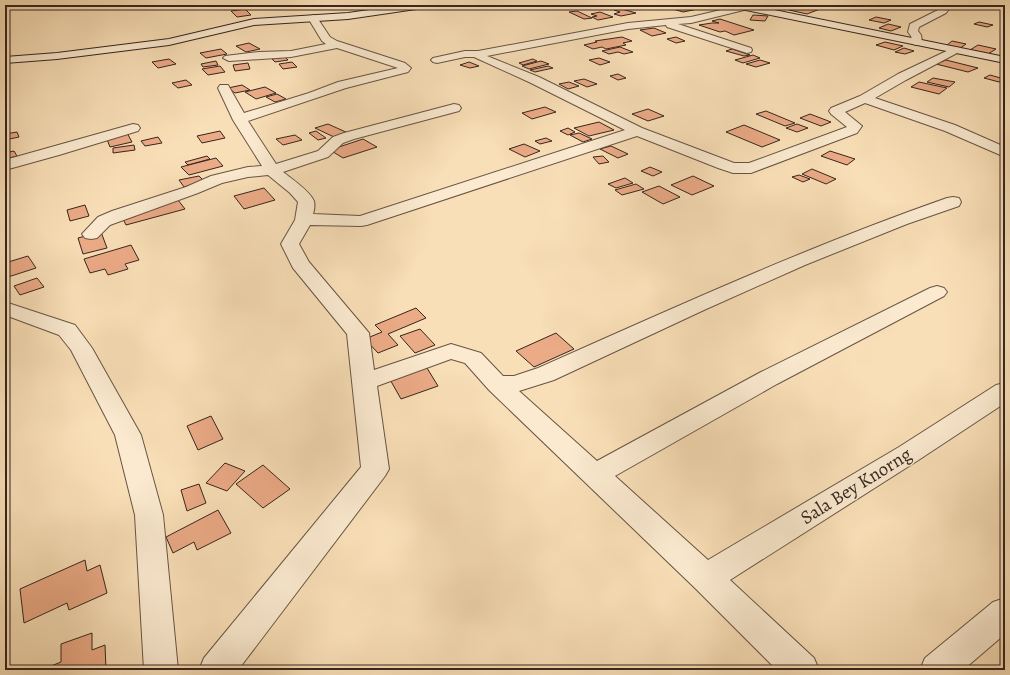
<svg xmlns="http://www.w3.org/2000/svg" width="1010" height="675" viewBox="0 0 1010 675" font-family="Alegreya,serif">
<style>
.building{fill:#ecab87;stroke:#36251e}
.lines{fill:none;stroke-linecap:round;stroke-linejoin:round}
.street-casing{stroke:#675444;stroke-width:2}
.secondary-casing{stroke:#36251e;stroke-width:2}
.street{fill:#fbead0;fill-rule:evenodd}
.secondary{fill:#fbead0;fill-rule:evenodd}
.labels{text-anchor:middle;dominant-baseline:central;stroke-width:3;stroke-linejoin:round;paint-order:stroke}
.near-street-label{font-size:19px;fill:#36251e;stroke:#fbead0}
</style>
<rect width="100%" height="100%" fill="#f9dfb7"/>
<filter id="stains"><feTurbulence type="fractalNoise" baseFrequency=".005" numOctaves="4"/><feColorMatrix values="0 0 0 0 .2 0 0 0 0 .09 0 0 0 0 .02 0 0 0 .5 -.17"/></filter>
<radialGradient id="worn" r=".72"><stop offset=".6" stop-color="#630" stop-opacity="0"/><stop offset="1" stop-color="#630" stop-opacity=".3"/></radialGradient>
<!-- building -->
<g class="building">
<polygon points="329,5 366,5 335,9"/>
<polygon points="802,5 820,9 807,14 789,10"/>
<polygon points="689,6 698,9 683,12 673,9"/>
<polygon points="245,9 251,15 237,17 231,11"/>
<polygon points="622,9 636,13 621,16 614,14 620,12 614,10"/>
<polygon points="577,11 592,18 584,19 569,12"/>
<polygon points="600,12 613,17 598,20 592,17 597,16 591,14"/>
<polygon points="753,15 768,16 765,21 750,20"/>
<polygon points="876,17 891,20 884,23 869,20"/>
<polygon points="720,19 754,30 734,35 725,31 720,32 699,25 712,23 719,23 712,21"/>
<polygon points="979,22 993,25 987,27 974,24"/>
<polygon points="888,24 901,27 891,31 879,28"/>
<polygon points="654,28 666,33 652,36 640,30"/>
<polygon points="622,37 632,41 623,43 626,45 606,49 602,47 593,49 584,45 597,42 595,41"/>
<polygon points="676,37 685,41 676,43 667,39"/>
<polygon points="952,41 966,44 959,49 946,46"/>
<polygon points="885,42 903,46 894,50 876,45"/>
<polygon points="249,43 260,49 246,52 236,46"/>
<polygon points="978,45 996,49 988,54 970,50"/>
<polygon points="620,47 633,52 624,54 618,52 609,54 602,51"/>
<polygon points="904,48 914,51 905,54 895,52"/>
<polygon points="221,49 227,54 206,58 200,53"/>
<polygon points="732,49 750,55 744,56 726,51"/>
<polygon points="753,55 760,58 743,63 735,60"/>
<polygon points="285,57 288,60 275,62 272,59"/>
<polygon points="599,58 610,62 600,65 589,60"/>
<polygon points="169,59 176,64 158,68 152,62"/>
<polygon points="533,59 537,61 523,65 519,63"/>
<polygon points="760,60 770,63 756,67 746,64"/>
<polygon points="946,60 978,68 968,72 936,64"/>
<polygon points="216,61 218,65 203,67 201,64"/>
<polygon points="541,61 549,64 529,69 522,66"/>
<polygon points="292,62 297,67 283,69 279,64"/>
<polygon points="469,62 479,66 470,68 460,65"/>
<polygon points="248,63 250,69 235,71 233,65"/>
<polygon points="220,66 225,72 208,75 202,69"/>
<polygon points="548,66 553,68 535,72 530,70"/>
<polygon points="618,74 626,78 618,80 610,76"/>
<polygon points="990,75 1004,79 999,82 984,78"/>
<polygon points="933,78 955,82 949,87 927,82"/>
<polygon points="584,79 597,84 587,87 574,81"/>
<polygon points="186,80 192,85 178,88 172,83"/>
<polygon points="569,82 579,86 568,89 559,84"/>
<polygon points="919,82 947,88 939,94 911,87"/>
<polygon points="242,85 250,90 235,93 228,88"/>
<polygon points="265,87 276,93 256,99 245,92"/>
<polygon points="277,94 286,99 275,102 266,97"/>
<polygon points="545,107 556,112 532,119 522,113"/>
<polygon points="648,109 664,116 648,121 632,114"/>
<polygon points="766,111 795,123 785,126 756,114"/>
<polygon points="810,114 831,122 821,126 800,118"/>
<polygon points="599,122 614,130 589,136 574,128"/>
<polygon points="328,124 348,133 334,137 315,128"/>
<polygon points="797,124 808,128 797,132 786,128"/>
<polygon points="744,125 780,140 762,147 726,132"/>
<polygon points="568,128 575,132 568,135 560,131"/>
<polygon points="220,131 225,138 202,143 197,136"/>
<polygon points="316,131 326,138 318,140 309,133"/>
<polygon points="17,132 19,137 5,140 5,134"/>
<polygon points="127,133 132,142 110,147 106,137"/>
<polygon points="579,133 592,139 583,142 570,135"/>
<polygon points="295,135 302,140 283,145 276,139"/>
<polygon points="158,137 162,143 145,146 141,141"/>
<polygon points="546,138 552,141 540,144 535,141"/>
<polygon points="363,139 377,147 343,158 330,150"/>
<polygon points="524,144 540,151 525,157 509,149"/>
<polygon points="134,145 135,150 113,153 113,148"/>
<polygon points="611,146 628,154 618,158 600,149"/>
<polygon points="14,151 17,156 5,159 5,153"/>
<polygon points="830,151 855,159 847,165 821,156"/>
<polygon points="207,156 210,159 188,165 185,162"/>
<polygon points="603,156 609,162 599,164 593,157"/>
<polygon points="216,158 223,166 189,175 181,167"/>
<polygon points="650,167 662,172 653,176 641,171"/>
<polygon points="812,169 836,179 826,184 802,174"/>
<polygon points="799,175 810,179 803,182 792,177"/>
<polygon points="199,176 204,181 184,187 179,180"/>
<polygon points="693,176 714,186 692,195 671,185"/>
<polygon points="625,178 633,183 616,188 608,184"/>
<polygon points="636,184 644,189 622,195 615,190"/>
<polygon points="659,186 680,197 663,204 642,192"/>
<polygon points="264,188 275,200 244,209 234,196"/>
<polygon points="178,200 185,209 126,225 121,215"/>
<polygon points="85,205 89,216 70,221 67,210"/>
<polygon points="101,232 107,248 83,254 78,238"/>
<polygon points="131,245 139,260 125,264 128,269 108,275 105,269 90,273 84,259"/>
<polygon points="28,256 36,268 5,278 5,263"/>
<polygon points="37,278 44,287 20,295 14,286"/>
<polygon points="416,308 426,318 388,334 398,345 378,353 365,339 382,332 375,325"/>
<polygon points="420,329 435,345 415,353 400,336"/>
<polygon points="556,333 574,349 534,367 516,351"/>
<polygon points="427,368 438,386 401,399 388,376"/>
<polygon points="211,416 223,439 198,450 187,426"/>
<polygon points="225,463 245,471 227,491 206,483"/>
<polygon points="263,465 290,489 263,508 236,484"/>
<polygon points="199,484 206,503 187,511 181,490"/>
<polygon points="218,510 231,533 197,550 194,542 173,553 166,537"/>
<polygon points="85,560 87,571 100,565 107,593 69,610 67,603 24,623 20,589"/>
<polygon points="92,633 92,650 105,645 106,670 41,670 61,662 61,644"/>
</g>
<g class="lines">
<!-- street casing -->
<g class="street-casing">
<g id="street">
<path d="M742,5h6l2,2 -2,2 -57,14 -13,1 73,24 1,2 -1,2 -4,1 -80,-26 -1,-2 -38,4 -141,27 52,21 103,51 92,35h15l98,-36 -16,-13 -2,-3 2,-3 29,-12 38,-22 57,-27 4,1 1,2 -1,2 -53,28 -31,18 80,27 50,22v10l-60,-26 -80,-28 -20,9 17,14 -5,7 -106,40h-18l-15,-5 -81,-32 -270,89 -6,1 -51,-1 -11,19 10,18 60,71 5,37 77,-26 30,9 22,23h11l24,-8c135,-60 269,-121 409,-170l6,-1 6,1 2,4 -2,4 -52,18 -102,41 -101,45 -150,70 -35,11 78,70 164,-89 169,-84 7,-2 7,2 3,4 -3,4 -167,88 -162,92 93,84 191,-113 97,-62 9,-2v20l-88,58 -187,119 84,78 5,12h-42l-82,-82 -206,-198 -24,-27 -14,-4 -74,27 12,83 -4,7 -147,194h-39l5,-12 157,-191 -14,-133 -54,-66 -12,-24 14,-24 3,-18 -8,-9 -22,-18 -20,2 -26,6 -24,10 -88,32 -13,13 -6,1 -6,-1 -3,-4 16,-17 14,-6 74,-24 25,-11 37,-9 14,-1 -29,-46 -15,-32 2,-3h8l16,28 65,-20 29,-11 60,-14 -61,-20 -46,9 -62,4 -6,-3 2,-2 34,-4 32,-1 35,-7 -4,-3 -14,-23 5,-3 3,1 14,21 7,4 68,22 6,5 -3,4 -62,16 -98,33 28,43 42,-13 15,-14 11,-4 110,-29 5,1 2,3 -2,3 -105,28 -11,4 -15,14 -45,15c9,7 27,19 31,29 1,4 0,10 -1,13l47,2 265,-86 -94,-47 -57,-26h-9l-28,6 -4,-1 -2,-2 2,-2 32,-7h13l150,-28 63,-6z"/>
<polygon points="928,5 942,5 949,9 946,13 919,27 918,31 921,35 922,42 917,45 913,44 911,36 908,32 910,24 938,10"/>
<polygon points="133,124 138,125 140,128 138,131 59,155 5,170 5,160"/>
<polygon points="5,302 75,325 92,348 141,435 163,515 178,670 144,670 135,515 115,435 71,350 59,335 5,315"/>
<polygon points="1005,598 1005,634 963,670 920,670 925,658 993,602"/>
</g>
</g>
<!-- secondary casing -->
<g class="secondary-casing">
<g id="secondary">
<polygon points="404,5 428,5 423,8 348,19 254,25 169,45 57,59 5,63 5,57 57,53 169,39 254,19 348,13"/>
<polygon points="731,5 750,5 1005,57 1005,63 736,8"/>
</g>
</g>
<!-- street -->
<use href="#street" class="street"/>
<!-- secondary -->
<use href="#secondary" class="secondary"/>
</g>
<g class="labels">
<!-- near-street labels -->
<g class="near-street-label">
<text transform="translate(856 486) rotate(-32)">Sala Bey Knorng</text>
</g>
</g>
<!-- margin -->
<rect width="1010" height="675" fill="none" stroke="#f9dfb7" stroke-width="20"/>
<rect x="6" y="6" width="998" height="663" fill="none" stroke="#36251e" stroke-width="2"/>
<rect x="10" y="10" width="990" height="655" fill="none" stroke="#36251e"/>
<rect width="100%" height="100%" filter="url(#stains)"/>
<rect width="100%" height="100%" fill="url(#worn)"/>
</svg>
